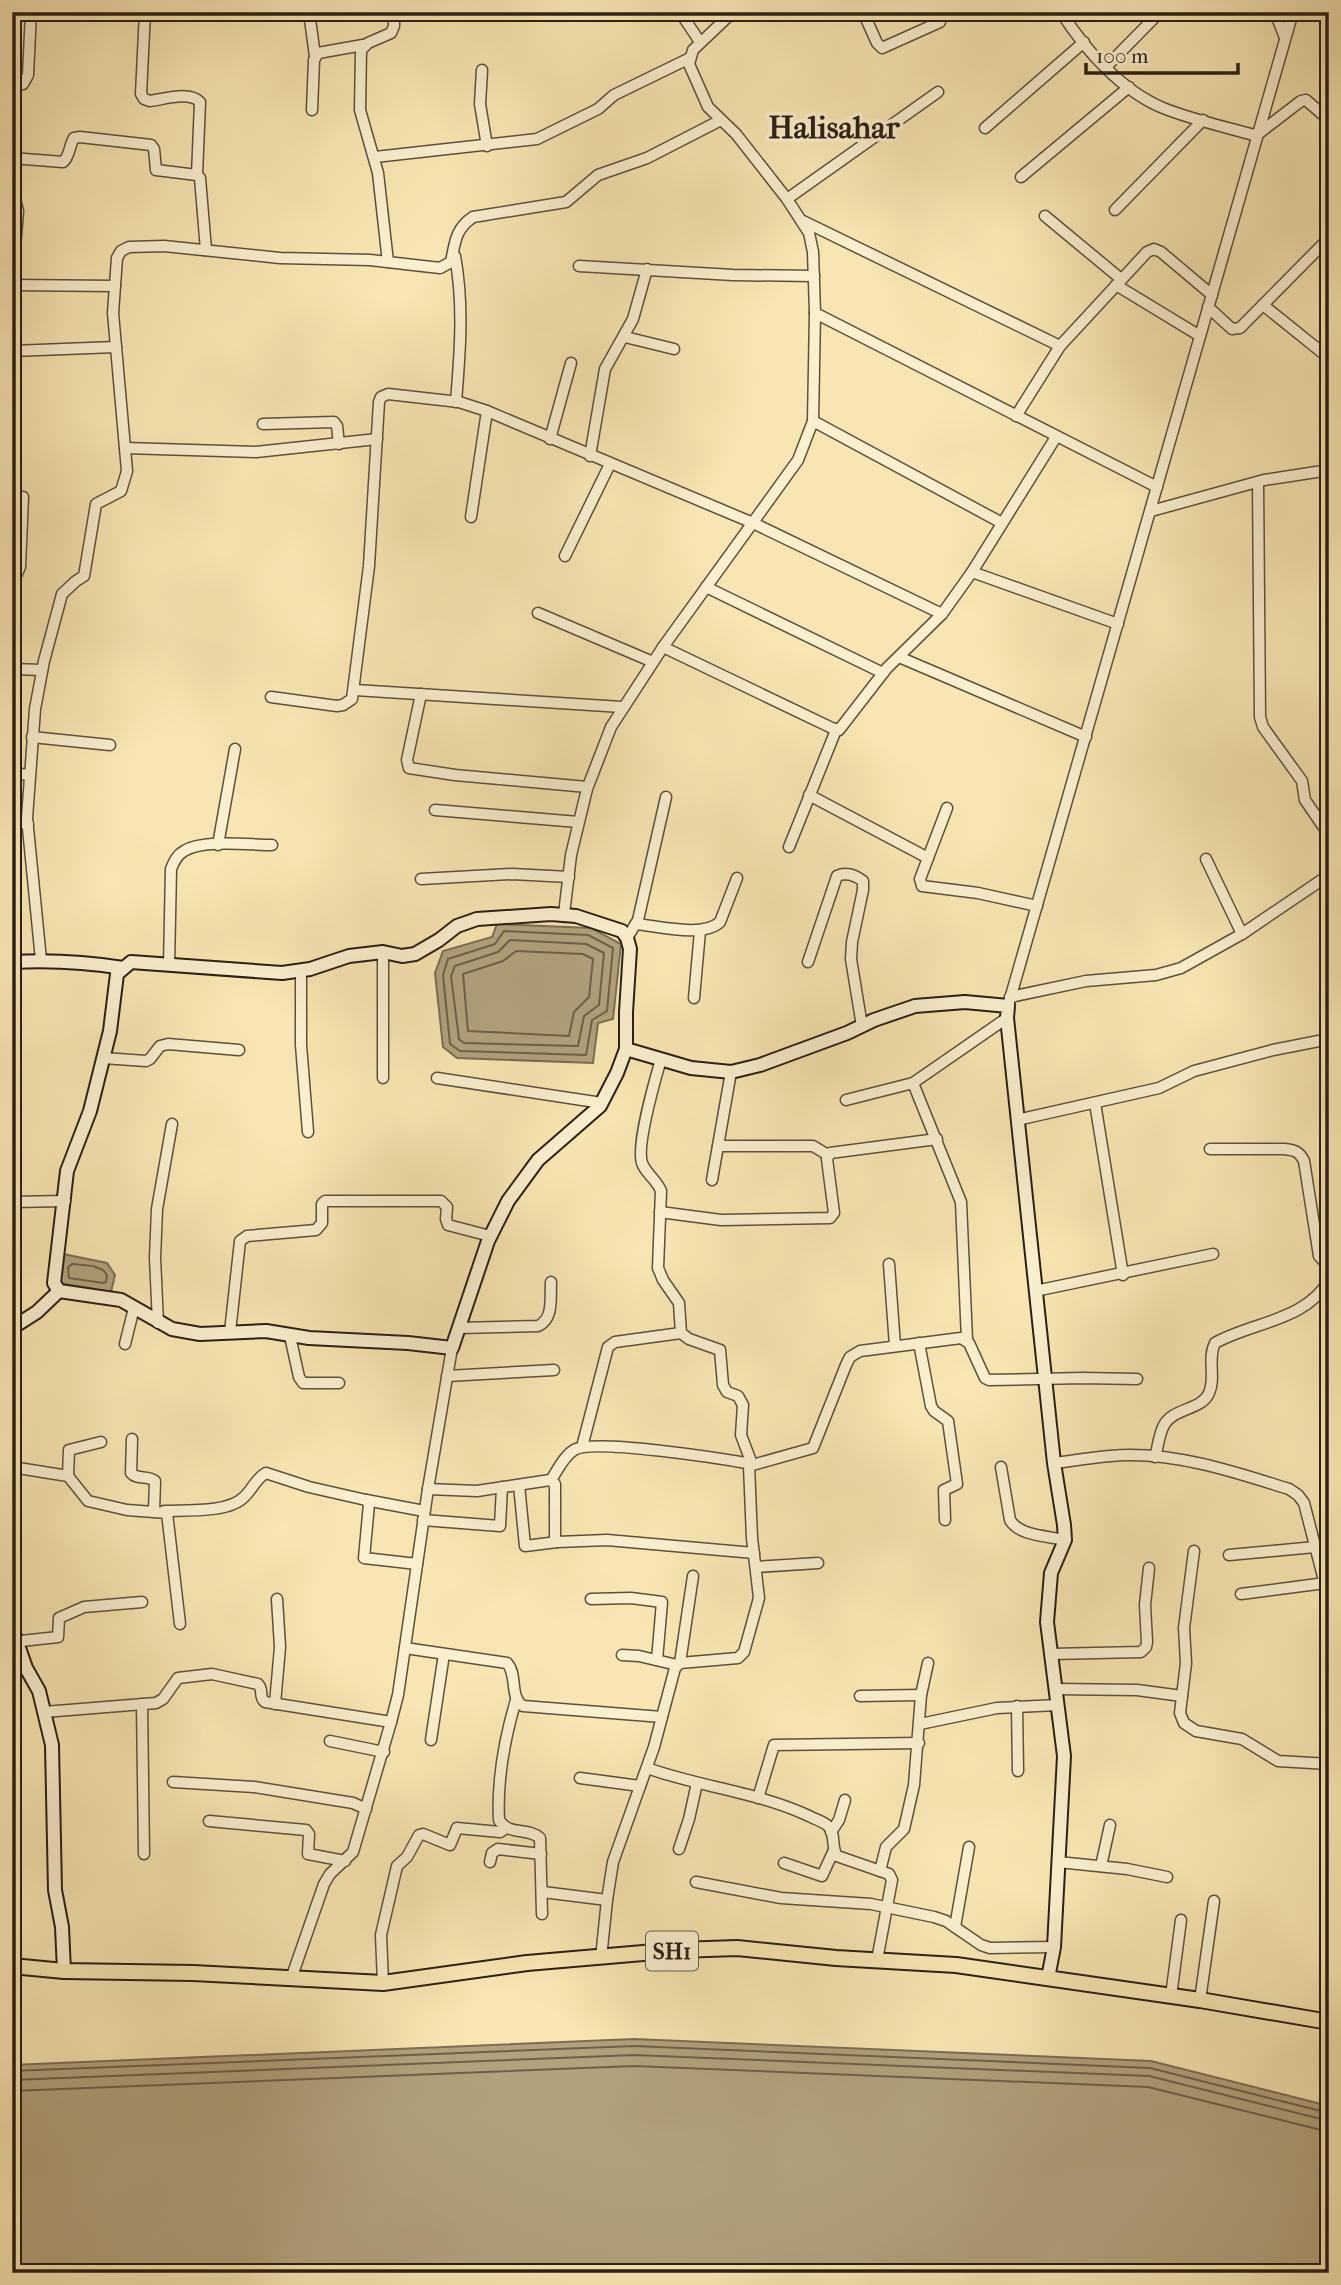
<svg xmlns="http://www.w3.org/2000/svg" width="1341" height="2285" viewBox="0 0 1341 2285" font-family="'IM FELL French Canon',serif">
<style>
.water{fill:#b1a27d;stroke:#7b6e53;stroke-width:2}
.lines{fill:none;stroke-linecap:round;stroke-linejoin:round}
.shore{stroke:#6e6048;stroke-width:2}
.street-casing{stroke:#5d513c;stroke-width:13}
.secondary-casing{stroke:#2a1f14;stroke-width:16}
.primary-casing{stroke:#2a1f14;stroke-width:18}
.street{stroke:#faefce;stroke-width:10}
.secondary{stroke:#faefce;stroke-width:12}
.primary{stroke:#f7e6b3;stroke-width:14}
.labels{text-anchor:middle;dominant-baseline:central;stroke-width:7;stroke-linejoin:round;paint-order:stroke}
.shield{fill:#faefce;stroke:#685d4c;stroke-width:2}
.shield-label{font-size:23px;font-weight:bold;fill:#2a1f14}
.district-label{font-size:32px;font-weight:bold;fill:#2a1f14;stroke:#faefce}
</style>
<rect width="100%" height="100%" fill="#f7e6b3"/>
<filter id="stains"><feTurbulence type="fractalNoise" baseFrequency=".00286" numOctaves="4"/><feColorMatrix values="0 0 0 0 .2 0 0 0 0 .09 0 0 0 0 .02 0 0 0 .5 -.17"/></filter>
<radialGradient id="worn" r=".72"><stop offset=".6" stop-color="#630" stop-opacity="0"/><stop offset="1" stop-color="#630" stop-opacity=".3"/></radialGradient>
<!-- water -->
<g class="water">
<polygon points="497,924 591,928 621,944 613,1019 598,1023 593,1063 457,1058 443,1047 435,973 443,951 492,937"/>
<polygon points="63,1254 107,1263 115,1275 111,1292 59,1283"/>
<polygon points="634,2039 1151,2061 1329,2106 1329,2273 12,2273 12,2065"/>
</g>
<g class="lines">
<!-- shore -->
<g class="shore">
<polygon points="504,931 588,935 613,948 607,1011 592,1020 586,1055 460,1051 450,1044 443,975 448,959 495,944"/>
<polygon points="510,940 586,944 604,953 599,1005 584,1016 578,1046 464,1043 459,1039 451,976 455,966 498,952"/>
<polygon points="516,951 583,954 593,959 589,997 574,1012 569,1036 468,1031 463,974 503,961"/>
<polygon points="72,1264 93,1266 103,1270 107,1275 106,1282 103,1283 69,1278 68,1267"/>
<polyline points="12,2071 634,2046 1150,2068 1329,2113"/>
<polyline points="12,2080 634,2055 1149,2076 1329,2121"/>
<polyline points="12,2091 634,2066 1148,2087 1329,2132"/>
</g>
<!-- street casing -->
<g class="street-casing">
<g id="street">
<path d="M145,12l-4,82 3,5 6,2c15,-2 39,-10 50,1l-3,73"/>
<polyline points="309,12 315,56"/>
<polyline points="680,12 700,42"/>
<polyline points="863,12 877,43 882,48 940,22"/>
<path d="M1061,12c24,38 61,79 102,96 30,12 63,19 94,28"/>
<polyline points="1275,12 1285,38"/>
<polyline points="1106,67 1160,12"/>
<polyline points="482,70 480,104 487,146"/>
<polyline points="12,85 23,84 28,75 31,12"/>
<polyline points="312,110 314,60 318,53 363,45"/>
<polyline points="985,128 1084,42"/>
<polyline points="1258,134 1301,101 1306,100 1329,120"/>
<polyline points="375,157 537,139 598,109 614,95 690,58"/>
<path d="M12,158l51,4c7,-6 6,-16 11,-24l6,-1 71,8 3,4 2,21 41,5 3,3 6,72"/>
<polyline points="1021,177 1129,87"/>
<polyline points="787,199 938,92"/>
<polyline points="12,201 16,203 18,211 12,284"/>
<polyline points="1115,210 1203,120"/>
<polyline points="1045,216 1121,279"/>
<polyline points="803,221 1060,346"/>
<path d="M455,256c9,49 5,97 1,146"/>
<polyline points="388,262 378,173 360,110 361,50 368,43 391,33 394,26 394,12"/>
<polyline points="579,266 733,275 814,276"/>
<polyline points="12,285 115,286"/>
<polyline points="1116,285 1200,336"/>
<polyline points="1263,305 1329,358"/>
<polyline points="1208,307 1232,329 1240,328 1329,238"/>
<polyline points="815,313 1157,487"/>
<polyline points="625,337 674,349"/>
<polyline points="12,351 116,347"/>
<polyline points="1016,416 1060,346 1147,252 1154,249 1161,252 1212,295"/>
<polyline points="813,421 1002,523"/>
<polyline points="263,424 334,422 337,426 339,444"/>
<polyline points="550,439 571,363"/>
<polyline points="125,448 256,452 377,439"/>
<polyline points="590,456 605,369 633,319 647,269"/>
<polyline points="1258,482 1260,717 1263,727 1302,781 1305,800 1329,835"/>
<polyline points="1151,511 1264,480 1329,470"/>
<polyline points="471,517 487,411"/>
<polyline points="565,556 610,464"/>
<polyline points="972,572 1118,624"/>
<polyline points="12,584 20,567 23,497"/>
<polyline points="706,587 883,673"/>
<polyline points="538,613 653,662"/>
<polyline points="663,647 832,728 839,730 887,668 942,614 972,572 1056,437"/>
<polyline points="899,657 1086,737"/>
<polyline points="12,669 42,670"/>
<polyline points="355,690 622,707"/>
<polyline points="421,694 407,760 409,768 455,775 587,787"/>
<polyline points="271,697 337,706 343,705 352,699 369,566 379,402 381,397 388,394 459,402 487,411 753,523 942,614"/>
<polyline points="32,737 110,745"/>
<polyline points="12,773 29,775"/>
<polyline points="809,795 928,858"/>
<polyline points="947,808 920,879 922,886 978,893 1037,906"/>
<polyline points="435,810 578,822"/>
<polyline points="12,822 28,824"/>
<polyline points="218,845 235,749"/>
<polyline points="789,847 836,730"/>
<polyline points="1206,859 1242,934"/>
<polyline points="421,879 512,874 569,877"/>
<polyline points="564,914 571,855 587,789 611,727 663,647 798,460 813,421 815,313 813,252 809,233 787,199 736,134 708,107 689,64 693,50 733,12"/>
<path d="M636,924c22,2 67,14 84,-2l17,-44"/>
<polyline points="627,938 638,920 666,797"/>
<path d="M41,960l-14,-142 8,-109 9,-48 18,-67 14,-13 8,-5 12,-72 25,-13 6,-20 -14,-158 4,-55 4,-7 8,-4 35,-1 116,12 90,2 70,8 11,-6c4,-19 4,-33 22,-45l93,-15 32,-27 49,-17 74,-38"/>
<path d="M808,962l29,-86c9,-4 18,-1 26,5v9l-11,52 -1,17 11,67"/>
<path d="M169,965l2,-96c3,-8 6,-14 13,-18 19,-12 65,-6 88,-6"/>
<polyline points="301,971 301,1045 308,1132"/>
<polyline points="1010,997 1086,981 1156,975 1181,968 1242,934 1329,875"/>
<polyline points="694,998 700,931"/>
<polyline points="1008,1006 1293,12"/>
<polyline points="103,1058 146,1061 150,1059 160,1046 168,1044 239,1050"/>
<path d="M661,1059c-6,21 -25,86 -19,104 4,11 15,17 19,28l-3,77 5,12 16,23 2,30 8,6 31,11 3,35 4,7 11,4 5,9 -2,30 11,29"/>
<polyline points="383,1078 383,952"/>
<polyline points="437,1078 602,1103"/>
<polyline points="913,1083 961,1202 967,1340"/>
<polyline points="846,1100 913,1083 1007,1018"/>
<polyline points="1095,1103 1123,1275"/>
<polyline points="1017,1120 1159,1088 1194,1071 1273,1050 1329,1039"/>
<polyline points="718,1146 813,1146 828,1155"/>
<path d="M1210,1149h74c10,1 15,2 20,12l15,95 10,11"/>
<polyline points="712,1180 731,1072"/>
<polyline points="12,1202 65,1201"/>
<polyline points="660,1212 721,1220 830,1218 834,1213 827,1159 830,1153 937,1139"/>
<polyline points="889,1264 895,1346"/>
<polyline points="1035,1291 1213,1254"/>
<polyline points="158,1323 155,1258 157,1209 172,1124"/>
<path d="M459,1328l79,-2c16,-7 12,-28 13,-44"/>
<polyline points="230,1332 240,1241 247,1236 316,1230 322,1223 322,1204 325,1201 441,1201 447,1207 446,1219 448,1225 490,1236"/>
<polyline points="290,1336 299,1377 303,1383 339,1383"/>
<polyline points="919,1343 931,1406 934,1411 948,1421 957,1484 944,1490 945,1520"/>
<polyline points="125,1344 134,1308"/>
<polyline points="447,1376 554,1370"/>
<path d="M132,1439l-1,34c6,7 17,2 24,8l-1,30"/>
<polyline points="582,1447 608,1347 615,1342 681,1333"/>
<path d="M1155,1457c3,-10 4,-23 9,-32 9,-17 38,-15 45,-32 7,-15 -2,-35 6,-50 37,-21 91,-22 114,-63"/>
<path d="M1054,1463c25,-3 51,-8 76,-8 55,0 107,18 159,34l9,6 6,8 25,97"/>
<polyline points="12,1467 68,1476 88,1501 127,1510 167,1513 180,1624"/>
<path d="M1001,1467l9,53c9,16 38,16 55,20"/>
<polyline points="68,1476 69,1450 101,1442"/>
<path d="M551,1480c6,-9 13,-24 23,-30 18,-12 150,9 178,14"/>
<polyline points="519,1485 525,1546 557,1542"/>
<polyline points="428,1489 477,1491 550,1480 555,1484 555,1537 557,1542 607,1540 754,1553"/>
<polyline points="366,1500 424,1511"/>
<path d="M164,1511c22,-1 65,2 80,-14 9,-8 11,-18 22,-24l43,14 57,13 3,4 -5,54 53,6"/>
<polyline points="423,1520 500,1526 502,1487"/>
<polyline points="1194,1551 1184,1628 1186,1663 1180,1713 1184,1723 1196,1731 1242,1739 1278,1761 1329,1764"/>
<polyline points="1229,1555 1315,1547"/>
<polyline points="756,1567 818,1563"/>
<polyline points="1241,1594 1325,1583"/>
<polyline points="591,1599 631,1598 662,1602 657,1660"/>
<polyline points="12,1642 58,1637 59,1618 84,1607 142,1602"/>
<path d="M405,1648l102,15c11,12 2,34 16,43l139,11"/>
<polyline points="1051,1654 1141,1652 1146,1647 1147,1642 1145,1605 1149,1568"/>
<polyline points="622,1655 639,1656 677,1665"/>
<polyline points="680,1663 693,1576"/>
<polyline points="1056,1689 1137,1690 1182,1696"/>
<polyline points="860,1696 921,1695"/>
<path d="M516,1700c-11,37 -19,81 -17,120 10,16 29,7 41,18l2,76"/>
<polyline points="142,1704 144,1854"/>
<polyline points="275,1704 280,1647 277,1599"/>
<polyline points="1017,1706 1018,1771"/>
<path d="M44,1712l112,-9 7,-4 15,-21 34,-4 46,10c6,5 0,13 7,18l126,20"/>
<polyline points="920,1724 997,1708 1058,1705"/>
<polyline points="431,1740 444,1654"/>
<polyline points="330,1741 384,1752"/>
<path d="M647,1768c53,19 111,24 162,48 5,3 14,5 19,10 8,7 3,22 9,30l52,18 3,6 -15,80"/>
<polyline points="580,1778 640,1786"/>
<polyline points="173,1782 254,1787 353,1803 366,1809"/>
<polyline points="758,1798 774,1745 919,1743"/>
<polyline points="209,1821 306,1830 309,1834 308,1854 345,1861"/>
<polyline points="831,1832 839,1820 845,1800"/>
<polyline points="679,1849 689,1819 697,1783"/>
<polyline points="490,1862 492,1853 498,1849 541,1854"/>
<polyline points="1058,1862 1127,1869 1167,1877"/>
<polyline points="784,1863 822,1876 834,1850"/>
<polyline points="1101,1866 1110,1825"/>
<polyline points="880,1871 886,1847 904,1829 914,1785 921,1695 928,1663"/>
<polyline points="696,1882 781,1898 871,1904 934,1917 946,1921 981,1945 990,1948 1054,1947"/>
<polyline points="543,1892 607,1900"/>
<polyline points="955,1927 969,1847"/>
<polyline points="601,1958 607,1900 613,1862 654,1747 675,1668 680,1663 738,1658 744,1652 759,1598 752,1538 749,1466 813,1448 846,1365 850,1357 860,1351 961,1338 969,1343 985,1378 989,1380 1083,1378 1137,1379"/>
<polyline points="291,1979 324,1884 330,1874 353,1852 391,1722 398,1695 428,1489 452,1348"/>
<polyline points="383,1983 381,1935 397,1866 407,1857 419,1835 423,1834 450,1845 457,1828 500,1832 506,1828"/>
<polyline points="1171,1996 1181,1920"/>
<polyline points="1200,2000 1214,1901"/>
</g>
</g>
<!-- secondary casing -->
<g class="secondary-casing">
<g id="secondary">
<path d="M12,962c38,-2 74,0 111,6"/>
<polyline points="59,1291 54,1283 67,1171 90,1111 110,1031 117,974 131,962 282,973 310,969 349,956 383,952 402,956 415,954 439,940 457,926 477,919 551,914 576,916 622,931 627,938 630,949 626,1012 626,1049 691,1068 731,1072 760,1065 847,1033 874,1020 915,1006 965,1002 1008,1006 1007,1018 1054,1463 1064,1525 1065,1540 1051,1573 1047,1622 1064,1756 1054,1947 1048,1978"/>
<polyline points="12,1328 37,1312 59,1291 121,1300 172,1329 200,1334 266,1331 309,1338 408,1343 452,1348 488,1241 508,1201 538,1160 600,1106 617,1073 626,1049"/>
<polyline points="12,1628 26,1668 39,1691 52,1745 55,1890 62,1927 64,1971"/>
</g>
</g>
<!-- primary casing -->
<g class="primary-casing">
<polyline id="primary" points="12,1966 64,1971 193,1973 383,1983 527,1963 678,1950 737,1948 836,1958 956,1965 1200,2000 1329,2022"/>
</g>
<!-- street -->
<use href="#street" class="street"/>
<!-- secondary -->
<use href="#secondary" class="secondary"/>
<!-- primary -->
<use href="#primary" class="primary"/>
</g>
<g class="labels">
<!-- shield labels -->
<rect class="shield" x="646" y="1931.5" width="52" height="39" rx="5"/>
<g class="shield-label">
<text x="672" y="1951">SH1</text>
</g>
<!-- district labels -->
<g class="district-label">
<text x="834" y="127">Halisahar</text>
</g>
</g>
<!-- margin -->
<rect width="1341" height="2285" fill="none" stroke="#f7e6b3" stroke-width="42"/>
<rect x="14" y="14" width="1313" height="2257" fill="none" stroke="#2a1f14" stroke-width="3.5"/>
<rect x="21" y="21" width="1299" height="2243" fill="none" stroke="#2a1f14" stroke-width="2"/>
<!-- scale -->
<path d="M1086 63v10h152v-10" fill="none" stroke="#2a1f14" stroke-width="3.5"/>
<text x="1096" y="63" font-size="21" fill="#2a1f14" stroke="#faefce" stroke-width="5" paint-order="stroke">100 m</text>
<rect width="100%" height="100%" filter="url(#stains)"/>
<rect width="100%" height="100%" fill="url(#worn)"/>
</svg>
